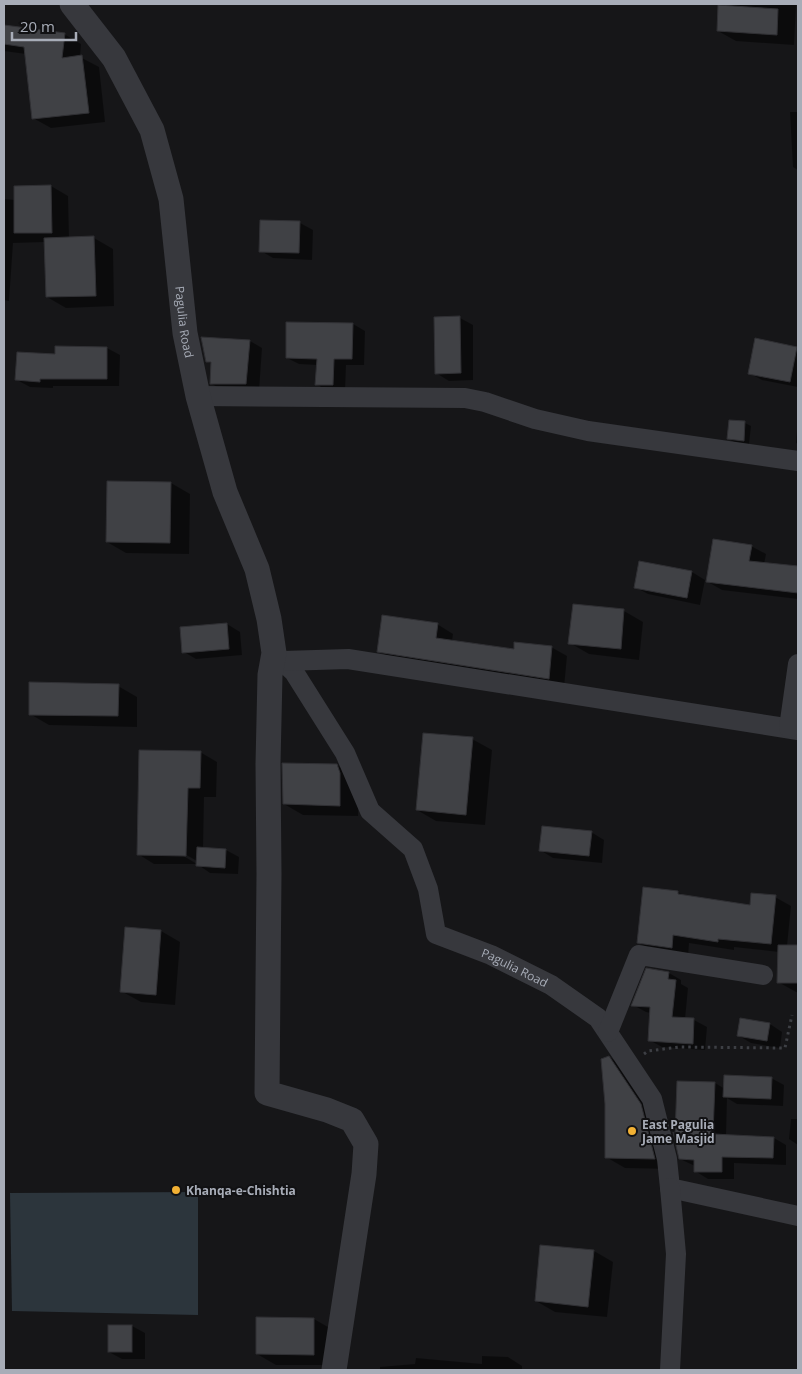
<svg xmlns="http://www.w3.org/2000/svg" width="802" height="1374" viewBox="0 0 802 1374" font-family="'Open Sans',sans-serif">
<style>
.water{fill:#2c353c}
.shadow{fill:#0007;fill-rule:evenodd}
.building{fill:#404145;stroke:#303034}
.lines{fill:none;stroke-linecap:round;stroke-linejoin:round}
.path{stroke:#3d3f44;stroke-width:3;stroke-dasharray:2.5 4;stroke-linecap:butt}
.minor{stroke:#37383d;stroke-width:20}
.tertiary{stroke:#37383d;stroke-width:25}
.poi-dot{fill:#f2b134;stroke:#111113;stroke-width:2}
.labels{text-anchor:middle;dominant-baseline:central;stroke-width:4;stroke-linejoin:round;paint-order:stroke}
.street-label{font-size:12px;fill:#a8adb8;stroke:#111113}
.poi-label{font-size:12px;font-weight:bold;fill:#a8adb8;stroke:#111113;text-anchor:start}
</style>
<rect width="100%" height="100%" fill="#161618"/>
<!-- water -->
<polygon class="water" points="198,1192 198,1315 12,1311 10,1193"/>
<!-- shadow -->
<g class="shadow">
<polygon points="720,4 796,4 794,45 736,41 718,31"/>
<polygon points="4,26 64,34 81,44 80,57 99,67 105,122 51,128 33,118 26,54 4,51"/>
<polygon points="790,112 798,112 798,170 793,167"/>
<polygon points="51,186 68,196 69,238 94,238 113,249 114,306 66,308 47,297 45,242 13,243 9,301 4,300 4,199 15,200 15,187"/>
<polygon points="262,221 300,223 313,230 312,260 273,258 261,251"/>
<polygon points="460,318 473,325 473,380 449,381 436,373"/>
<polygon points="288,323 353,324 365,331 364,365 346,365 345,391 328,391 316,384 317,365 299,364 287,358"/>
<polygon points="250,341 262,348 259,391 224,391 212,384 212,364 207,361"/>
<polygon points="107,348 120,355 119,386 53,386 53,388 30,387 17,380 56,355"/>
<polygon points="797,348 798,349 798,387 762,380 749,373"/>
<polygon points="798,417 798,444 796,443"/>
<polygon points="745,423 751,426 749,444 734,442 728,438"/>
<polygon points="171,483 190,494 189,554 126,553 107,542"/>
<polygon points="751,546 766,554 764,564 798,568 798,599 722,590 708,582"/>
<polygon points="640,562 692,572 705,580 700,605 648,594 635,587"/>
<polygon points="574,606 624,611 643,622 639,660 589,654 570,643"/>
<polygon points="227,624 240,632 242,655 196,659 184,652"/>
<polygon points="437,624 453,634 452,641 515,650 551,647 567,656 564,687 394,660 378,651"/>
<polygon points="118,686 137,697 137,727 49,725 30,714"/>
<polygon points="472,739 492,750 485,825 436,821 417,810"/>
<path d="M200,752l17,10 -1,35h-12l-1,52 23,1 13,7 -1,17 -28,-1 -13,-9h-43l-16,-10zM181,852l16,9v3l-17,-10z"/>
<polygon points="337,765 356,777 359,784 358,816 303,815 284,804"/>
<polygon points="591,832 604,840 602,863 553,858 540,850"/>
<polygon points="645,889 678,892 686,897 751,907 775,897 791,906 787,946 798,947 798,993 778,982 779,952 734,947 734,950 689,943 688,957 655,952 639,943"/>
<polygon points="161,931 180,942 175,1005 141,1002 121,991"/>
<polygon points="669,973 681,980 681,984 688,988 685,1019 694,1020 707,1027 705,1050 662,1047 649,1040 651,1013 646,1012 633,1005"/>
<polygon points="770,1024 782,1032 780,1048 751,1043 739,1036"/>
<polygon points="609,1057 628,1069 673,1169 625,1168 606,1157"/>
<polygon points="771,1078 784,1085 783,1106 737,1104 727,1098 726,1136 774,1138 786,1145 786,1165 734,1163 734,1179 708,1179 695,1171 695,1166 680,1159 674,1135 676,1136 715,1083 725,1089"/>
<polygon points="791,1119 798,1119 798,1145 789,1139"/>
<polygon points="542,1246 594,1251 613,1262 607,1317 555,1312 536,1301"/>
<polygon points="314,1319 333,1330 333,1365 276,1365 257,1354"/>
<polygon points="132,1326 145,1333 145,1359 122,1359 109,1352"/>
<polygon points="482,1356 508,1357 522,1366 522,1370 380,1370 380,1367 415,1364 416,1358 482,1364"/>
</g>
<!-- building -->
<g class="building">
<polygon points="718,5 778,9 777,35 717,31"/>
<polygon points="4,25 65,33 62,58 82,55 89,113 32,119 24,47 4,44"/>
<polygon points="51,185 52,233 14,233 14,186"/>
<polygon points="260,220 300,221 299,253 259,252"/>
<polygon points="94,236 96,296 46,297 44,238"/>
<polygon points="460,316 461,373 435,374 434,317"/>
<polygon points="286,322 353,323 352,359 334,359 333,385 315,385 317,359 286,358"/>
<polygon points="201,337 250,340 246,384 210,384 211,362 206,362"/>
<polygon points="755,338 797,347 790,382 748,374"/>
<polygon points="55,346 107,347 107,379 40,379 40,382 15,380 17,352 55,354"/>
<polygon points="729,420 745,421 744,441 727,439"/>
<polygon points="107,481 171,482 170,543 106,542"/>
<polygon points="713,539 752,545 749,561 798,566 798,593 706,582"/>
<polygon points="639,561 692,571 687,598 634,588"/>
<polygon points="573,604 624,609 621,649 568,644"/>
<polygon points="382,615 438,623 436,638 514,649 514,642 552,646 549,679 377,652"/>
<polygon points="227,623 229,649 182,653 180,627"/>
<polygon points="29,682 119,684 118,716 29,715"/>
<polygon points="423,733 473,737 466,815 416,810"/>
<polygon points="139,750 201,751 200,788 188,788 186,856 137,855"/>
<polygon points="282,763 337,764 340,773 340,806 283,804"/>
<polygon points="542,826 592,831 589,856 539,851"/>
<polygon points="197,847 226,849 225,868 196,866"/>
<polygon points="643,887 678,891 678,894 750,905 751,893 776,895 771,944 718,939 718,942 673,935 672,948 637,943"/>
<polygon points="125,927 161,930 156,995 120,992"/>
<polygon points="778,945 798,945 798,983 777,983"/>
<polygon points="646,968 669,972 668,979 676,980 672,1017 694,1018 693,1044 648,1041 650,1007 631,1006"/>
<polygon points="740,1018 770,1023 767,1041 737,1036"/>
<polygon points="609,1056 641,1104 655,1159 605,1158 605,1104 601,1059"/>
<polygon points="724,1075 772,1077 771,1099 723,1097"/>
<polygon points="677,1081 715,1082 713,1134 774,1137 773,1158 722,1157 722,1172 694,1172 694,1160 679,1159 673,1132 675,1136"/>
<polygon points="540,1245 594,1250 588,1307 535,1301"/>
<polygon points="256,1317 314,1318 314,1355 256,1354"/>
<rect x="108" y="1325" width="24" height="27"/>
</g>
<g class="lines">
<!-- path -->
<polyline class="path" points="644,1054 648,1051 679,1047 785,1048 792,1015"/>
<!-- minor -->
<g class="minor">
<polyline points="198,396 465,398 485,402 535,419 588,431 798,461"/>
<path id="s1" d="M274,653l20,19 51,81 25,58 43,38 15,40 8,45 55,21 60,30 47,33 54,81 15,60 3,29 128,28"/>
<polyline points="283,661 348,659 798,730"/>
<polyline points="789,728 798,664"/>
<polyline points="608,1032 639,955 763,975"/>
<polyline points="670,1370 676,1254 670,1188"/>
</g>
<!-- tertiary -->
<path class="tertiary" id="s2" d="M72,4l42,54 38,72 19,69 14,134 13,63 27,96 32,77 12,50 5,34 -4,22 -2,89 1,110 -2,219 60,17 25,10 14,24 -2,30 -30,196"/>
</g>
<!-- markers -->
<g class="poi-dot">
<circle cx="632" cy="1131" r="5"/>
<circle cx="176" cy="1190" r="5"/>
</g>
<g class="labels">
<!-- street labels -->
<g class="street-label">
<text stroke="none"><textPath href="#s2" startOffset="345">Pagulia Road</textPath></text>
<text stroke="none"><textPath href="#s1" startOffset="418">Pagulia Road</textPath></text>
</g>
<!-- poi labels -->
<g class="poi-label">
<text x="642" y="1124">East Pagulia<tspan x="642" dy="14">Jame Masjid</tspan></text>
<text x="186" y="1190">Khanqa-e-Chishtia</text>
</g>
</g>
<!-- border -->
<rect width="802" height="1374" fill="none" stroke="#a8adb8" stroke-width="10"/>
<!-- scale -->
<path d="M12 32v8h64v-8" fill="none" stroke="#a8adb8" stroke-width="2.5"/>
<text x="20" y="32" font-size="15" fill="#a8adb8" stroke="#111113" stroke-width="4" paint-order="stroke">20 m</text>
</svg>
